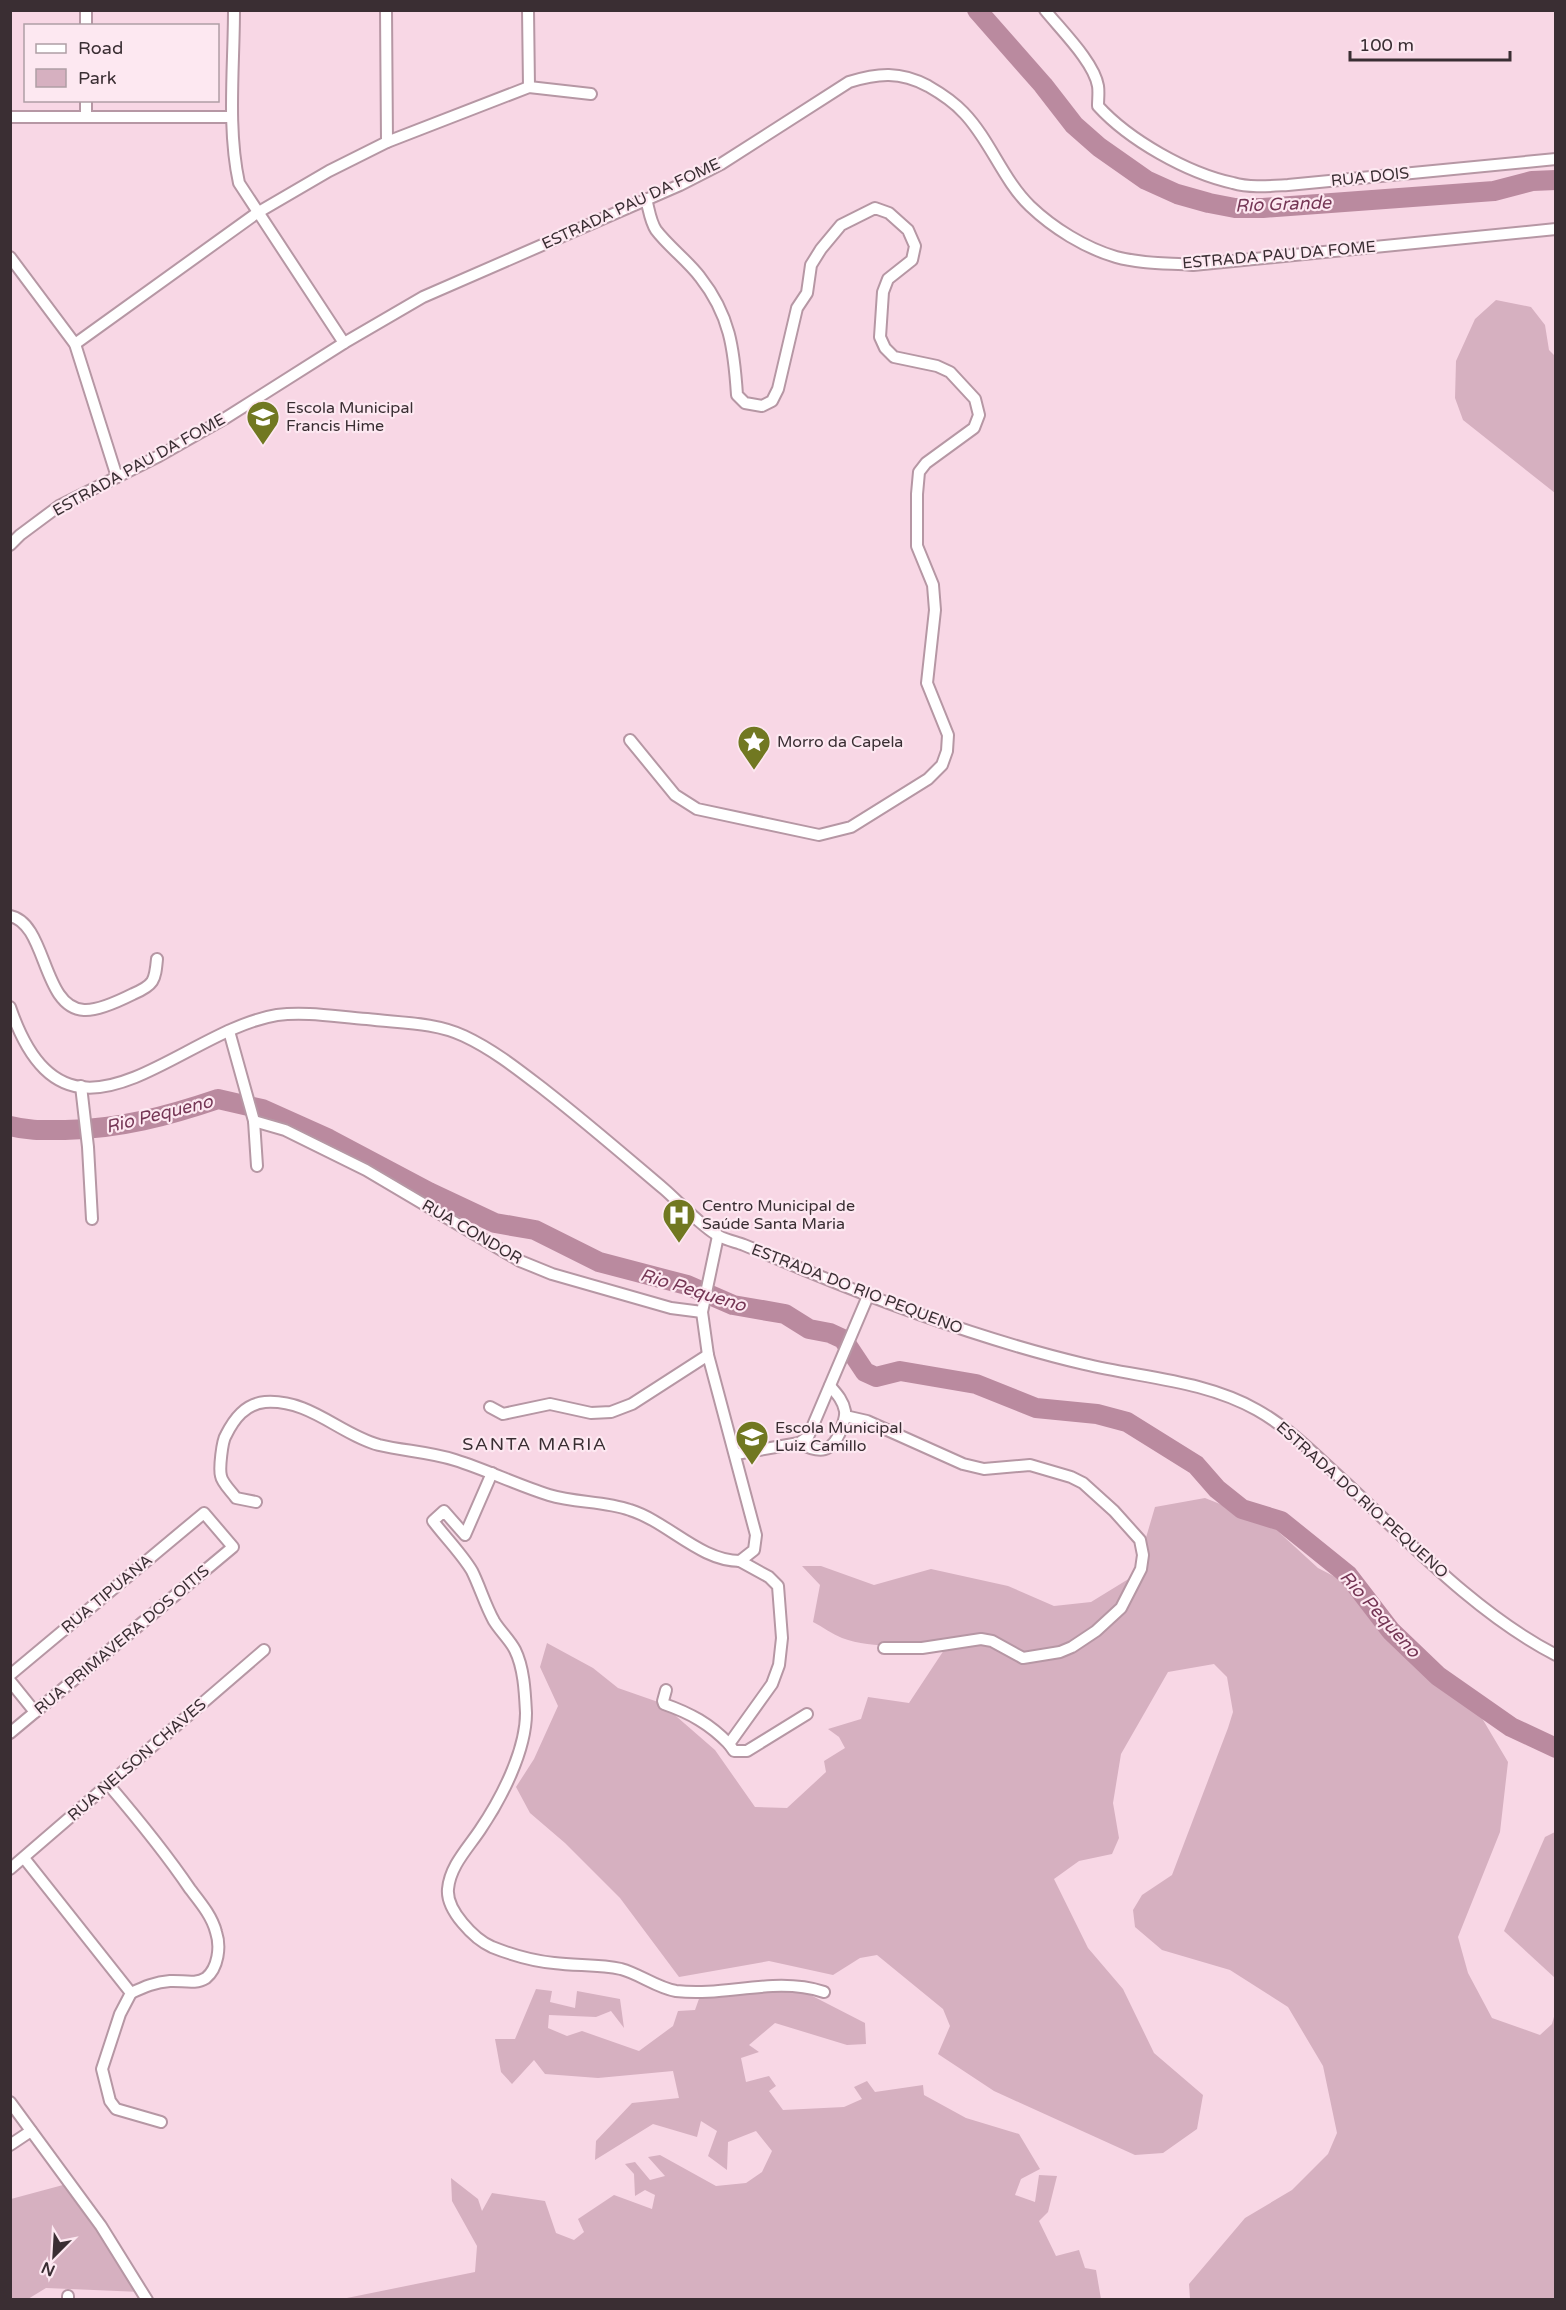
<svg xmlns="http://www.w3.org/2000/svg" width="1566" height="2310" viewBox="0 0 1566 2310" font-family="'Varela Round',sans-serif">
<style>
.green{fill:#d6b0c0}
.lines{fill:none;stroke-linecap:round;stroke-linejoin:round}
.river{stroke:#ba8a9f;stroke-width:20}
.minor-casing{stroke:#b697a4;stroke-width:14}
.minor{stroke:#fff;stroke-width:10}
.labels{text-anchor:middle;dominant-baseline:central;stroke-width:4.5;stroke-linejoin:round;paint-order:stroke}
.street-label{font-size:16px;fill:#3a2e33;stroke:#fde8f1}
.poi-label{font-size:16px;fill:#3a2e33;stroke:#fde8f1;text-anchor:start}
.water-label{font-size:18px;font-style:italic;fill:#753655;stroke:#fde8f1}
.neighbourhood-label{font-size:18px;letter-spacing:1.5px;fill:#3a2e33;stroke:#fde8f1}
</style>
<rect width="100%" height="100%" fill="#f8d7e5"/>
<!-- green -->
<g class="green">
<polygon points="1496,300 1531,307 1545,325 1549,350 1555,356 1555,493 1463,420 1455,398 1456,361 1475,319"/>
<path d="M1205,1498l65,26 48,44 52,27 50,66 53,42 35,59 -8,70 -42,105 10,36 24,45 48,17 12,-11 3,-11v286h-365l-1,-15 56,-66 47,-28 36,-36 9,-21 -14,-67 -35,-59 -58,-37 -68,-20 -27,-23 -2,-17 9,-15 30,-20 56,-147 5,-16 -6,-35 -13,-13 -46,8 -47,82 -8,49 6,35 -7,16 -33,7 -25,18 34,69 35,41 31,64 49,42 -6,34 -34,24 -28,2 -141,-64 -56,-37 12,-28 -7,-17 -66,-54 -17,3 -27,17 -64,-14 -90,16 -59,-79 -55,-55 -35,-30 -14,-26 18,-28 24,-53 -18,-39 7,-24 46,25 25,20 43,15 54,47 40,57 32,1 39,-36 -2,-11 21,-13 -6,-11 -11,-8 33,-10 7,-22 41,6 39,-59c-34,0 -74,6 -106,-6 -10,-4 -19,-11 -29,-16l7,-37 -18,-19h19l53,19 57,-16 77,17 46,20 37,-4 44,-27 20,-68z"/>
<polygon points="1555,1832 1555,1978 1504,1931 1545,1837"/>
<polygon points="793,1986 865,2023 866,2044 847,2045 775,2023 749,2045 759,2052 741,2058 746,2082 769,2076 776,2086 769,2091 783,2110 844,2107 862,2099 854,2087 867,2081 875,2092 923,2085 924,2095 966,2118 1019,2134 1040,2169 1021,2179 1015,2195 1035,2202 1039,2175 1057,2176 1048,2212 1039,2221 1056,2256 1079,2250 1085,2268 1096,2270 1101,2299 337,2300 475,2272 477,2246 452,2201 451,2178 478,2199 482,2211 492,2193 545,2201 556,2233 574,2240 584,2232 578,2219 614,2195 652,2209 655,2195 645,2190 635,2196 634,2174 625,2164 635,2162 650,2180 665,2176 648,2157 660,2155 716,2186 746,2183 762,2172 772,2151 756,2131 728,2142 727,2170 708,2156 717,2131 701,2121 697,2137 653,2124 595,2160 596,2141 632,2103 679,2098 673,2071 598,2078 545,2074 534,2060 512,2084 501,2072 495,2039 515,2039 536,1989 552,1991 550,2002 575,2008 577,1991 620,1999 624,2028 611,2011 596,2017 549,2015 548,2028 567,2036 582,2031 639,2051 673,2026 678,2011 695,2010 700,1996"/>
<polygon points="63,2185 141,2292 46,2288 28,2299 11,2300 11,2199"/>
</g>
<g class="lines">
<!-- river -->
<g class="river">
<polyline points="977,10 1043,85 1074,125 1099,147 1146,180 1177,194 1209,203 1235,208 1263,208 1494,191 1532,181 1556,180"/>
<path d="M10,1126c19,5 36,4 55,4 54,-1 103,-14 153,-31l44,10 67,30 100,53 66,31 40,7 64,32 88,23 46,20 52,9 24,15 21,4 13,6 22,33 11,5 24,-6 76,13 60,24 61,6 30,8 69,43 21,24 25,20 39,12 67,54 43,56 47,45 73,51 45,21"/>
</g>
<!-- minor casing -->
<g class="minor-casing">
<g id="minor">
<polyline points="86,10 86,26"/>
<path d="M234,10c0,57 -7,118 5,173l105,160"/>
<polyline points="386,10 387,142"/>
<polyline points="528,10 529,87"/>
<path d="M1045,10c16,20 49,52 53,76 1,6 0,13 0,20 31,34 89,67 135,77 17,5 37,3 55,2l268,-26"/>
<polyline points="86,100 86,116"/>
<polyline points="10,117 232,117"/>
<polyline points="10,257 75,344 117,477"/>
<polyline points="75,344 257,213 329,171 387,142 529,87 591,94"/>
<path d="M10,545l10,-10 39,-29 100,-50 65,-37 120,-76 79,-46 257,-112 41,-21 128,-82c29,-9 51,-11 79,4 14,8 25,15 36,27 26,27 39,67 66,93 23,22 55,42 86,51 25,7 52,6 77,8l363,-36"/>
<path d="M630,740l45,55 22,14 122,26 32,-8 77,-48 14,-14 5,-14 1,-16 -21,-52 8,-73 -2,-25 -16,-39v-52l2,-22 7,-9 48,-35 5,-13 -4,-16 -25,-27 -13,-6 -43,-9 -9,-9 -5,-11 3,-45 5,-13 24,-19 3,-14 -7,-16 -19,-17 -14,-5 -34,17 -20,24 -10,16 -4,28 -10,15 -19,81 -6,12 -10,5 -17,-3 -8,-8c-3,-46 -7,-80 -37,-118 -12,-16 -32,-31 -44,-47 -6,-9 -7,-21 -10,-31"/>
<path d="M10,916c37,7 32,92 74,94 14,1 37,-10 49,-16 21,-9 22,-13 24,-35"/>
<path d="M10,1007c57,168 168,24 267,8 29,-4 61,2 90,4 32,4 68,3 97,17 30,14 56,35 82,55 41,32 79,65 118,98 15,13 39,39 55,47 7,4 17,6 25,9 20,8 39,16 58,24 92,38 185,72 282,95 58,14 120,16 173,46 34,19 61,48 90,74 63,59 131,131 209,171"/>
<polyline points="229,1031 254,1121 257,1166"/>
<polyline points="81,1086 88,1147 92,1219"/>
<polyline points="254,1121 285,1130 366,1170 520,1261 552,1274 671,1308 702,1312"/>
<polyline points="718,1236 702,1312 708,1355 756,1535 754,1550 740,1561"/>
<polyline points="490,1407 503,1414 550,1404 591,1413 611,1412 632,1404 708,1355"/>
<polyline points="845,1416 867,1421 963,1464 984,1469 1030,1465 1071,1477 1083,1483 1114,1511 1140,1540 1143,1555 1141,1569 1121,1608 1096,1631 1072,1647 1060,1652 1023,1658 992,1641 981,1639 922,1648 884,1648"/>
<path d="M799,1443c21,11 33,10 42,-13 2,-7 5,-13 4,-19 -2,-11 -9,-18 -15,-25"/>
<polyline points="736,1454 799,1443 808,1437 868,1296"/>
<path d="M492,1473l-27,62 -21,-24 -11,10c12,16 29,33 39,50 8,16 13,34 22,50 6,10 16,19 21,29 9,18 10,43 11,63 0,38 -25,86 -46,117 -12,18 -30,36 -32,59 -2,21 26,50 44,58 20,8 41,14 62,16 22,3 45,1 67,6 19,5 36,19 55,22 51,6 98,-15 148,1"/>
<path d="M256,1502l-20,-4c-4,-6 -14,-15 -15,-22 -2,-7 1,-35 5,-41 8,-16 19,-31 39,-33 45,-3 74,32 114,43 25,6 51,7 76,15 32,10 62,25 94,35 26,8 55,6 81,15 38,12 70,51 110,51"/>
<polyline points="740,1561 769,1577 778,1586 782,1638 779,1665 772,1684 729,1744 734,1751 747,1751 807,1714"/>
<polyline points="10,1675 204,1513 233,1547 10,1733"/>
<polyline points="10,1681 35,1712"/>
<path d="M666,1690l-3,11 1,3c26,9 46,20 65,40"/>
<path d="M108,1784c29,34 57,68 82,105 10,13 22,27 26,43 5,15 2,36 -10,46 -11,7 -24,2 -36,3 -15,1 -26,6 -39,12"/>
<polyline points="24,1858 131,1993 120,2014 102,2069 110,2101 116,2109 161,2122"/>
<polyline points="10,1869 264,1650"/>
<polyline points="10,2102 101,2226 147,2300"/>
<polyline points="10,2145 31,2131"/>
<polyline points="68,2296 68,2300"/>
</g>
</g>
<!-- minor -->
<use href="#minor" class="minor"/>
</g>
<!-- icons -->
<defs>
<g id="school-pin" transform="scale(1.725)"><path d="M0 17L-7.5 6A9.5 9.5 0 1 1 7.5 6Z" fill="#717821" stroke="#fde8f1"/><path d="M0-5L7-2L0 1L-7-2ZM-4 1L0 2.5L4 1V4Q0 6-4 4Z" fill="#fff"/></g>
<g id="sight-pin" transform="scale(1.725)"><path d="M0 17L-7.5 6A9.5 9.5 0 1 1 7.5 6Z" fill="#717821" stroke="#fde8f1"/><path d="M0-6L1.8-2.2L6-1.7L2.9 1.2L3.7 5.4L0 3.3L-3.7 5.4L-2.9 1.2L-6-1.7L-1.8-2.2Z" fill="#fff"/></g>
<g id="hospital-pin" transform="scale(1.725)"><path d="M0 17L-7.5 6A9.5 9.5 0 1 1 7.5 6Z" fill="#717821" stroke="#fde8f1"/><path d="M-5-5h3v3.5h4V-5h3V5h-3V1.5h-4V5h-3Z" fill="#fff"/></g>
</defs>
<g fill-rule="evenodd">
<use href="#school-pin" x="263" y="417"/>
<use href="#sight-pin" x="754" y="742"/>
<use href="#hospital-pin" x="679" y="1215"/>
<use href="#school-pin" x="752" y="1437"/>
</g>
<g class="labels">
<!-- street labels -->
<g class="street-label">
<text transform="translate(1370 177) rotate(-6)">RUA DOIS</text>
<text transform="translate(631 204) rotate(-25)">ESTRADA PAU DA FOME</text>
<text transform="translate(1279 255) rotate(-5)">ESTRADA PAU DA FOME</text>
<text transform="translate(139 465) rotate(-29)">ESTRADA PAU DA FOME</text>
<text transform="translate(472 1232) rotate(30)">RUA CONDOR</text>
<text transform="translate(857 1289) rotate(21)">ESTRADA DO RIO PEQUENO</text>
<text transform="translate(1362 1500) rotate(42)">ESTRADA DO RIO PEQUENO</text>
<text transform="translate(107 1594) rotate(-40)">RUA TIPUANA</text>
<text transform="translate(122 1640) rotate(-40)">RUA PRIMAVERA DOS OITIS</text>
<text transform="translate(137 1760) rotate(-41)">RUA NELSON CHAVES</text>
</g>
<!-- poi labels -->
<g class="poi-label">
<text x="286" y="408">Escola Municipal<tspan x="286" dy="18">Francis Hime</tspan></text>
<text x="777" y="742">Morro da Capela</text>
<text x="702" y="1206">Centro Municipal de<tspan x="702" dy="18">Saúde Santa Maria</tspan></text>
<text x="775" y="1428">Escola Municipal<tspan x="775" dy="18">Luiz Camillo</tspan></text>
</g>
<!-- water labels -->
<g class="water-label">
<text transform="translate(1283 204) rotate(-2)">Rio Grande</text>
<text transform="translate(159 1114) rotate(-14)">Rio Pequeno</text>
<text transform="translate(693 1290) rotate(17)">Rio Pequeno</text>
<text transform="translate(1380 1614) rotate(48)">Rio Pequeno</text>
</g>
<!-- neighbourhood labels -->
<g class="neighbourhood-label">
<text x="535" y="1444">SANTA MARIA</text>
</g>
</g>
<!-- border -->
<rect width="1566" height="2310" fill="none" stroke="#3a2e33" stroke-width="24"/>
<!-- legend -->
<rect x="24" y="24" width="195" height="78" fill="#fde8f1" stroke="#af9ea5" stroke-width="1.5"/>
<rect x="36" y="44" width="30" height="9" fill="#ffffff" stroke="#af9ea5" stroke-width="1.5"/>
<text x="78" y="54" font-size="18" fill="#3a2e33">Road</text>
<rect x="36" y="69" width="30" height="18" fill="#d6b0c0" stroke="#af9ea5" stroke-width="1.5"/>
<text x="78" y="84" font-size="18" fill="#3a2e33">Park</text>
<!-- north arrow -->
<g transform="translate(54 2256) rotate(204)" stroke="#fde8f1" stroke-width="4.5" paint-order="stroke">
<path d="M0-4.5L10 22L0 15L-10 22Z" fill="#3a2e33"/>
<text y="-9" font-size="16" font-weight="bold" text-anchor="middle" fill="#3a2e33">N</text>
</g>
<!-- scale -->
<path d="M1350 51v9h160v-9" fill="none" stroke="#3a2e33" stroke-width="3"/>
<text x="1359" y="51" font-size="18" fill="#3a2e33" stroke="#fde8f1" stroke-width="4.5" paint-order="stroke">100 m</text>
</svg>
